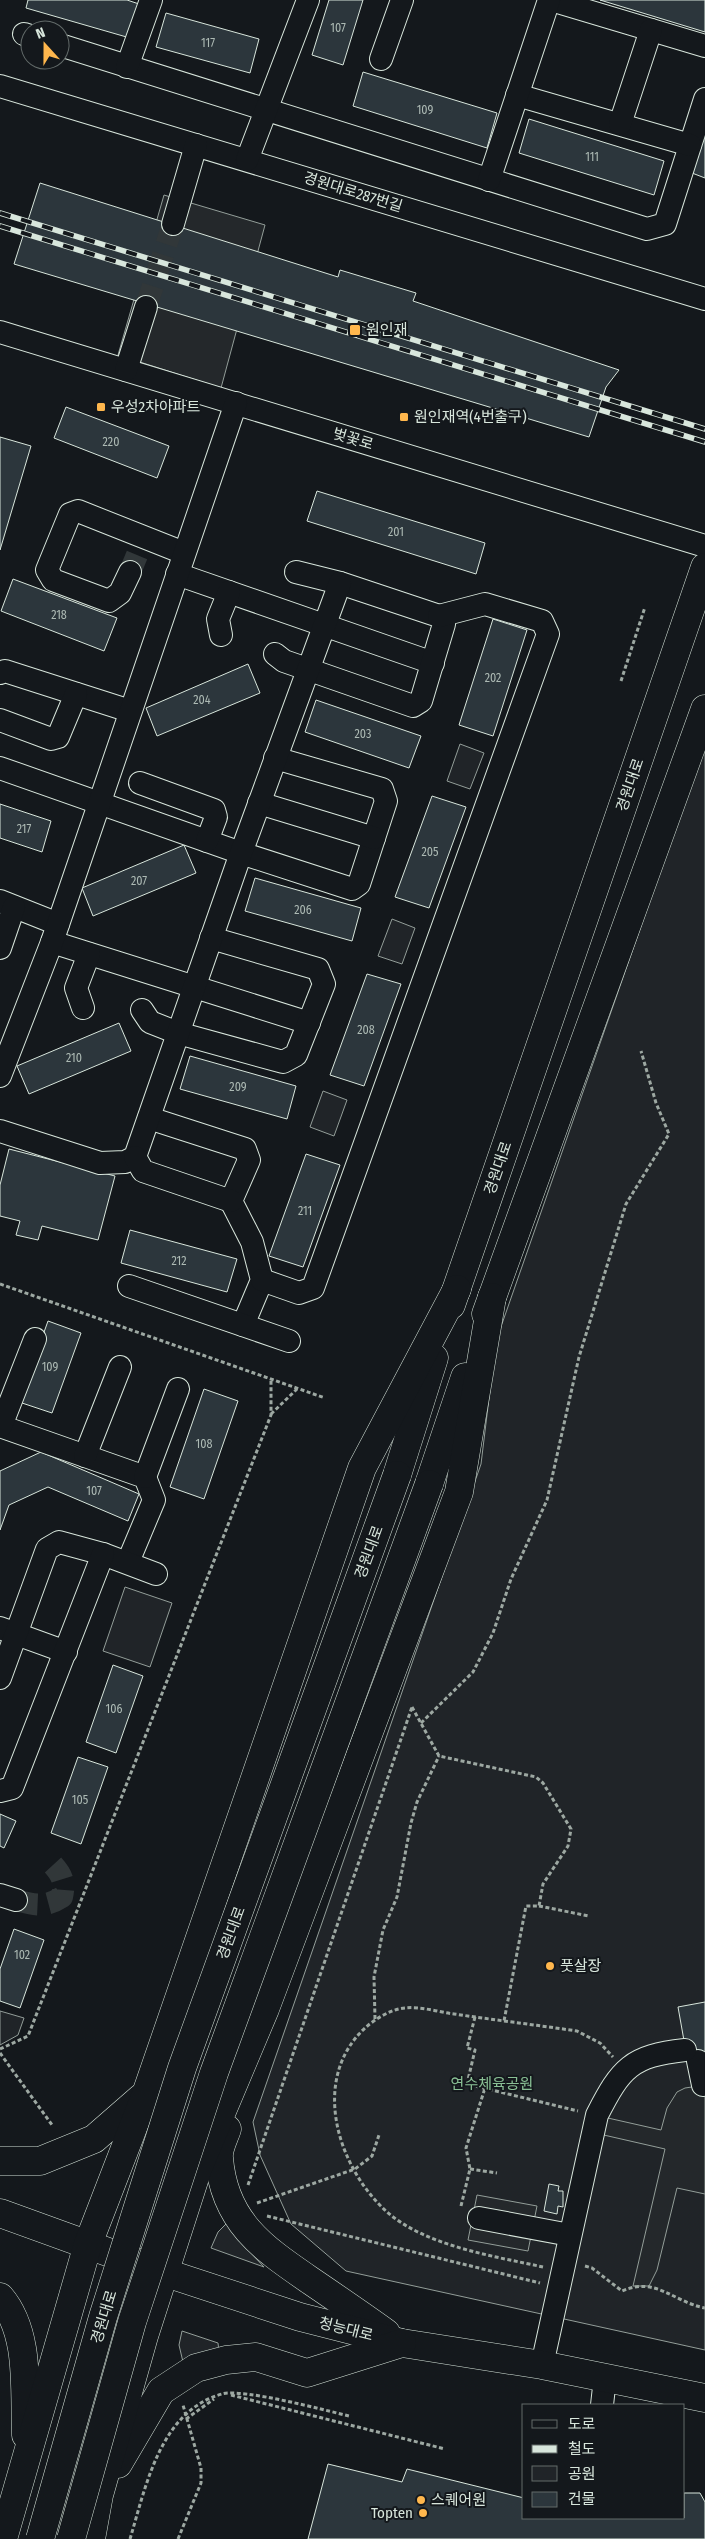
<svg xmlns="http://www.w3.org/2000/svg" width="705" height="2539" viewBox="0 0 705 2539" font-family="'Fira Sans Condensed','Noto Sans KR',sans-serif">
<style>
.green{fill:#202428;stroke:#939e99}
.parking{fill:#24282b;stroke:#939e99}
.building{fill:#2c363c;stroke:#d8e6dc}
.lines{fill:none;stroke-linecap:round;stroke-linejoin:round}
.minor-tunnel{stroke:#313739;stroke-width:22;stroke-dasharray:22 11;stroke-linecap:butt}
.minor-casing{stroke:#d8e6dc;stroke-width:24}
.major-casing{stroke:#d8e6dc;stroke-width:29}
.path{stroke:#9da8a2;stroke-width:3;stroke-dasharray:4 2.5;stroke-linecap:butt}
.minor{stroke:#14181c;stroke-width:22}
.major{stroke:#14181c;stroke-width:28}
.rail-casing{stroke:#d8e6dc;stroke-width:5.5}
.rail{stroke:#14181c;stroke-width:4;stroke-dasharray:11;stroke-linecap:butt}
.major-bridge-casing{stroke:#d8e6dc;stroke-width:29;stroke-linecap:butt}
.major-bridge{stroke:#14181c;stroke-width:28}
.poi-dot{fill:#ffb74d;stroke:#14181c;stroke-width:2}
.labels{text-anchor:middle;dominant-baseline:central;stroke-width:4;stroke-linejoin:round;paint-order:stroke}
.number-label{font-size:12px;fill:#adbab4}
.street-label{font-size:15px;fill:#d8e6dc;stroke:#14181c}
.poi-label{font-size:15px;fill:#d8e6dc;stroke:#14181c;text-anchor:start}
.park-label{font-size:15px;fill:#8ac095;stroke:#14181c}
</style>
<rect width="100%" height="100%" fill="#14181c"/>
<!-- green -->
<g class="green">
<polygon points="705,743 705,2350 346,2271 291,2224 260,2155 253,2122 481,1464 496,1341"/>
<polygon points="460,744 484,753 470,789 447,781"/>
<polygon points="392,919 415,928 402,964 378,956"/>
<polygon points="323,1091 347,1100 334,1136 310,1127"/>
<polygon points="125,1587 172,1603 150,1667 103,1651"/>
<polygon points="0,2011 24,2018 18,2035 0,2045"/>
<polygon points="229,2221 250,2252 264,2267 211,2248 218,2232"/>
<polygon points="182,2331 218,2343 219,2352 183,2362 179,2345"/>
</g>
<!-- parking -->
<g class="parking">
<polygon points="164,195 265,225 221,388 118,355"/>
<polygon points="705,2085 705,2194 677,2188 657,2270 649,2286 633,2286 665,2149 595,2133 599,2116 661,2130 667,2108 677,2092 685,2088"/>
<polygon points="477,2195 537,2206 528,2251 468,2240"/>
</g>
<!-- building -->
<g class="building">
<polygon points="28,0 127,0 139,4 130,38 26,8"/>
<polygon points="329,0 363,0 343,65 312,55"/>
<polygon points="600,0 705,0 705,32"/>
<polygon points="166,13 259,39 250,73 156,47"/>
<polygon points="363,72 497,113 487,148 353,106"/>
<polygon points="529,119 664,161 654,195 519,153"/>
<polygon points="705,132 705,178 692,173"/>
<polygon points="40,183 338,277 340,270 416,293 413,301 619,370 606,387 589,437 14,264"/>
<polygon points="66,407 169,446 157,478 54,438"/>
<polygon points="0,437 31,446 0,550"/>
<polygon points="317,491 485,543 476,574 307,521"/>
<polygon points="13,579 117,618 104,651 1,611"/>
<polygon points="493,619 527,630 493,736 459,725"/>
<polygon points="248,664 260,693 157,736 146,708"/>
<polygon points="316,700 421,736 409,768 305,732"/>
<polygon points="432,796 466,807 429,908 395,897"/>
<polygon points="0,804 51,821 42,852 0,838"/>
<polygon points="184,845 196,873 93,916 82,888"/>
<polygon points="255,878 361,908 352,941 245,911"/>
<polygon points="367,974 401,984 364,1086 330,1075"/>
<polygon points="119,1023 131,1051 29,1094 17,1066"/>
<polygon points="190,1056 296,1086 287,1119 180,1089"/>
<polygon points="9,1149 115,1176 98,1240 42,1226 38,1240 16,1235 20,1221 0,1216 0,1185"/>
<polygon points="306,1154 340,1165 303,1267 269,1256"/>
<polygon points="130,1230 237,1259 227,1292 121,1263"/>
<polygon points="48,1321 81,1333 52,1413 19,1402"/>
<polygon points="204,1389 238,1401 204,1499 170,1487"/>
<polygon points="41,1452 139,1494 128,1521 48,1487 9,1505 0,1530 0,1471"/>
<polygon points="113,1665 143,1676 116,1753 86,1742"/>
<polygon points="78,1757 108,1767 81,1844 51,1833"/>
<polygon points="0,1814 16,1821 4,1848 0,1846"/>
<polygon points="14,1929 44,1940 20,2008 0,2001 0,1969"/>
<polygon points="705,2002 705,2059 688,2063 678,2007"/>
<polygon points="549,2184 559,2186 558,2191 563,2191 563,2207 558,2206 557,2214 544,2211"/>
<polygon points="328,2464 402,2482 407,2469 524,2498 524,2518 684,2518 684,2493 700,2493 705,2502 705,2539 308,2539"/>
</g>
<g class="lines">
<!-- minor-tunnel -->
<g class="minor-tunnel">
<polyline points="146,307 173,224"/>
<polyline points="130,572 137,555"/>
<path d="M16,1900c18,5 29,8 46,-3 3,-14 1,-21 -9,-32"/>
</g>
<!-- minor casing -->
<g class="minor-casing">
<g id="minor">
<polyline points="551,0 705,46"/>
<polyline points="24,34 30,36"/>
<polyline points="60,45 647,229 665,224 705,99"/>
<polyline points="381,59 402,0"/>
<polyline points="127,67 151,0"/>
<polyline points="0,86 705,299"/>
<polyline points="517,95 690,145"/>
<polyline points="620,124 651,30"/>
<polyline points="247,160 308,0"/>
<polyline points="489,180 549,0"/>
<polyline points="173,224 196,145"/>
<polyline points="0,332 705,546"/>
<polyline points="126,370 146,307"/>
<polyline points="130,572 120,593 109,601 53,580 47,570 70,514 78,511 184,553"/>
<polyline points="177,574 433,663"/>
<polyline points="221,635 218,619 229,592"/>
<polyline points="275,654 284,661 413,706 421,701 444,624 439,616 340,583 296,572"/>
<polyline points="0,673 5,671 130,711"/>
<polyline points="0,720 51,739 58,737 76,694"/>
<polyline points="0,768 241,853 352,889 359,884 386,801 382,789 275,758"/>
<polyline points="140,783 214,810 216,817 207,841"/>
<polyline points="259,803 374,838"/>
<polyline points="0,901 58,924"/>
<polyline points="52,942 309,1023"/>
<polyline points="0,948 14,907"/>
<polyline points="83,1008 76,988 89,954"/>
<polyline points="142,1010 150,1022 178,1033 283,1062 296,1055 324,984 318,969 211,938"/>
<polyline points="0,1076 52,942 236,403"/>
<polyline points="149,1118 245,1149 249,1160 231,1201 252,1242 262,1280 243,1325"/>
<polyline points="0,1131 100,1163 125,1162 135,1157 241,853 340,583"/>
<polyline points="135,1157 143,1171 231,1201"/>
<polyline points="262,1280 299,1293 313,1288 548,634 542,621 485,604 439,616"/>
<polyline points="129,1286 289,1341"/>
<polyline points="0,1426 145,1477 154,1500 128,1562"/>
<polyline points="1,1426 35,1339"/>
<polyline points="85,1456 120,1367"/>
<polyline points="145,1477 178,1389"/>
<polyline points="0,1628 66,1652"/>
<polyline points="0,1678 47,1549 59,1542 103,1554 156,1574"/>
<polyline points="0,1791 12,1788 103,1554"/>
<polyline points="0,1895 16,1900"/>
<polyline points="698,2061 703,2085"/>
<polyline points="479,2218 570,2235"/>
<path d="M542,2365l55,-250c24,-47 34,-59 88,-65"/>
<polyline points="602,2405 605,2378"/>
</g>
</g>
<!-- major casing -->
<g class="major-casing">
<g id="major">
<polyline points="451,1305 705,567"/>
<polyline points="486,1314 705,709"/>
<polyline points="397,1475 434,1358"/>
<polyline points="429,1484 465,1377"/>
<path d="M227,2129c-3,9 -9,20 -8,29 5,64 44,90 92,123 25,17 50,34 75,52"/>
<polyline points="0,2161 40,2161 94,2139 141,2098"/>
<polyline points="0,2213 163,2272 300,2317 402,2343 542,2365 705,2398"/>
<path d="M0,2297c31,36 24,93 26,138"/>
<polyline points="118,2464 161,2391 196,2368 226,2360 256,2357 307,2373 402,2343"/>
<polyline points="3,2539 88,2244 146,2094 362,1468 457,1289"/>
<polyline points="91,2539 99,2495 144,2336 198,2168 265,2009 459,1492 492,1297"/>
</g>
</g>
<!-- path -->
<g class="path">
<polyline points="621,681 645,607"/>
<polyline points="0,1284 325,1398"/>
<polyline points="271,1414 297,1389"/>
<polyline points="412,1707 439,1756 536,1777 543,1783 571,1829 568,1846 543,1884 539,1906 526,1906 504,2021"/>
<polyline points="421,1723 473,1672 493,1633 511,1579 547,1500 579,1357 626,1204 669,1134 656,1103 641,1051"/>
<polyline points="539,1906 589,1916"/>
<polyline points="475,2017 467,2048 475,2050 467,2084 578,2111"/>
<polyline points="375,2019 374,1977 383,1930 397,1897 411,1823 417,1802 439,1756"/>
<polyline points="0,2049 28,2036 271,1415 271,1380"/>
<polyline points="0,2053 52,2125"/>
<polyline points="470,2169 497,2173"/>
<polyline points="248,2185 412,1707"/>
<polyline points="257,2203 355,2169 372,2156 379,2135"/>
<polyline points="461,2206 470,2169 466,2148 485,2088"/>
<polyline points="267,2216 540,2283"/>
<path d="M585,2266l7,2 30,23c34,-15 51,11 83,17"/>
<path d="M543,2267c-50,-11 -117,-21 -156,-55 -50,-45 -77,-133 -22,-184 10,-9 26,-19 40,-20 15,-2 33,4 49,6 41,6 82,11 123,17l23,12 13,14"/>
<polyline points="231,2395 445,2449"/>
<polyline points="186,2419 214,2399"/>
<path d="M130,2539c16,-53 30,-128 92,-145 20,-6 102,16 127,22"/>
<polyline points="178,2539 201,2483 201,2468 183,2405"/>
</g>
<!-- minor -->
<use href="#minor" class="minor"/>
<!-- major -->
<use href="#major" class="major"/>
<!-- rail casing -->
<g class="rail-casing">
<g id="rail">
<polyline points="0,213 705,429"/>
<polyline points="0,226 705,442"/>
</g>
</g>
<!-- rail -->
<use href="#rail" class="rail"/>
<!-- major-bridge casing -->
<g class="major-bridge-casing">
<g id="major-bridge">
<polyline points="40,2539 103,2317 182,2068 397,1475"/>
<polyline points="71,2539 132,2322 214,2073 429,1484"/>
</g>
</g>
<!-- major-bridge -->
<use href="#major-bridge" class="major-bridge"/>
</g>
<!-- markers -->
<g class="poi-dot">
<rect x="349" y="324" width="12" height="12" rx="2.5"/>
<rect x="96" y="402" width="10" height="10" rx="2.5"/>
<rect x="399" y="412" width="10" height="10" rx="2.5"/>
<circle cx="550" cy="1966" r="5"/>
<circle cx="421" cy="2500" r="5"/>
<circle cx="423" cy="2513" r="5"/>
</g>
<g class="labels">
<!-- number labels -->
<g class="number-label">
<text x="338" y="28">107</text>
<text x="208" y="43">117</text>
<text x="425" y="110">109</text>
<text x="592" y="157">111</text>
<text x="111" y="442">220</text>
<text x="396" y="532">201</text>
<text x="59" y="615">218</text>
<text x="493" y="678">202</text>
<text x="202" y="700">204</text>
<text x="363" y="734">203</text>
<text x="24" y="829">217</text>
<text x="430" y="852">205</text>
<text x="139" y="881">207</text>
<text x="303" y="910">206</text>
<text x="366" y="1030">208</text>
<text x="74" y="1058">210</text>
<text x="238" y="1087">209</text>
<text x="305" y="1211">211</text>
<text x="179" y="1261">212</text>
<text x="50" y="1367">109</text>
<text x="204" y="1444">108</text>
<text x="94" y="1491">107</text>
<text x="114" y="1709">106</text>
<text x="80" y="1800">105</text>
<text x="22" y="1955">102</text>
</g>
<!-- street labels -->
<g class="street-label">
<text transform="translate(353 192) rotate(17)">경원대로287번길</text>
<text transform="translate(353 439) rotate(17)">벚꽃로</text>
<text transform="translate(630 785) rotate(-71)">경원대로</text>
<text transform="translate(498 1168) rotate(-71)">경원대로</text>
<text transform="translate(369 1552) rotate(-70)">경원대로</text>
<text transform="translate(231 1933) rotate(-70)">경원대로</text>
<text transform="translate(104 2317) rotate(-73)">경원대로</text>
<text transform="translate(346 2329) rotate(14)">청능대로</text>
</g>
<!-- poi labels -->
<g class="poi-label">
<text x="366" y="330">원인재</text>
<text x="111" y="407">우성2차아파트</text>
<text x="414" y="417">원인재역(4번출구)</text>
<text x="560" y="1966">풋살장</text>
<text x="431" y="2500">스퀘어원</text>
<text x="413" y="2513" text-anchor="end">Topten</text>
</g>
<!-- park labels -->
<g class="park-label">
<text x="492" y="2084">연수체육공원</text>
</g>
</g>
<!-- legend -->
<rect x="522" y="2404" width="162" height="115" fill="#14181c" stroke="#626a69"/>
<rect x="532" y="2420" width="25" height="8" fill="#14181c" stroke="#626a69"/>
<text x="568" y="2429" font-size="15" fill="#d8e6dc">도로</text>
<rect x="532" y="2445" width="25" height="8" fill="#d8e6dc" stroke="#626a69"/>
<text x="568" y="2454" font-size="15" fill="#d8e6dc">철도</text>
<rect x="532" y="2466" width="25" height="15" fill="#202428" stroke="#626a69"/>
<text x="568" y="2479" font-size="15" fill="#d8e6dc">공원</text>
<rect x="532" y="2492" width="25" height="15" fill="#2c363c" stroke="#626a69"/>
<text x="568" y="2504" font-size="15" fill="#d8e6dc">건물</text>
<!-- north arrow -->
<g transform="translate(45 45) rotate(339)"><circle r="24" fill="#14181c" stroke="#626a69"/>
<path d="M0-4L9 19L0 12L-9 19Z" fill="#ffb74d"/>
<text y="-8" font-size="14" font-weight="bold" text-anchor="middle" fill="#d8e6dc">N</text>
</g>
</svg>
